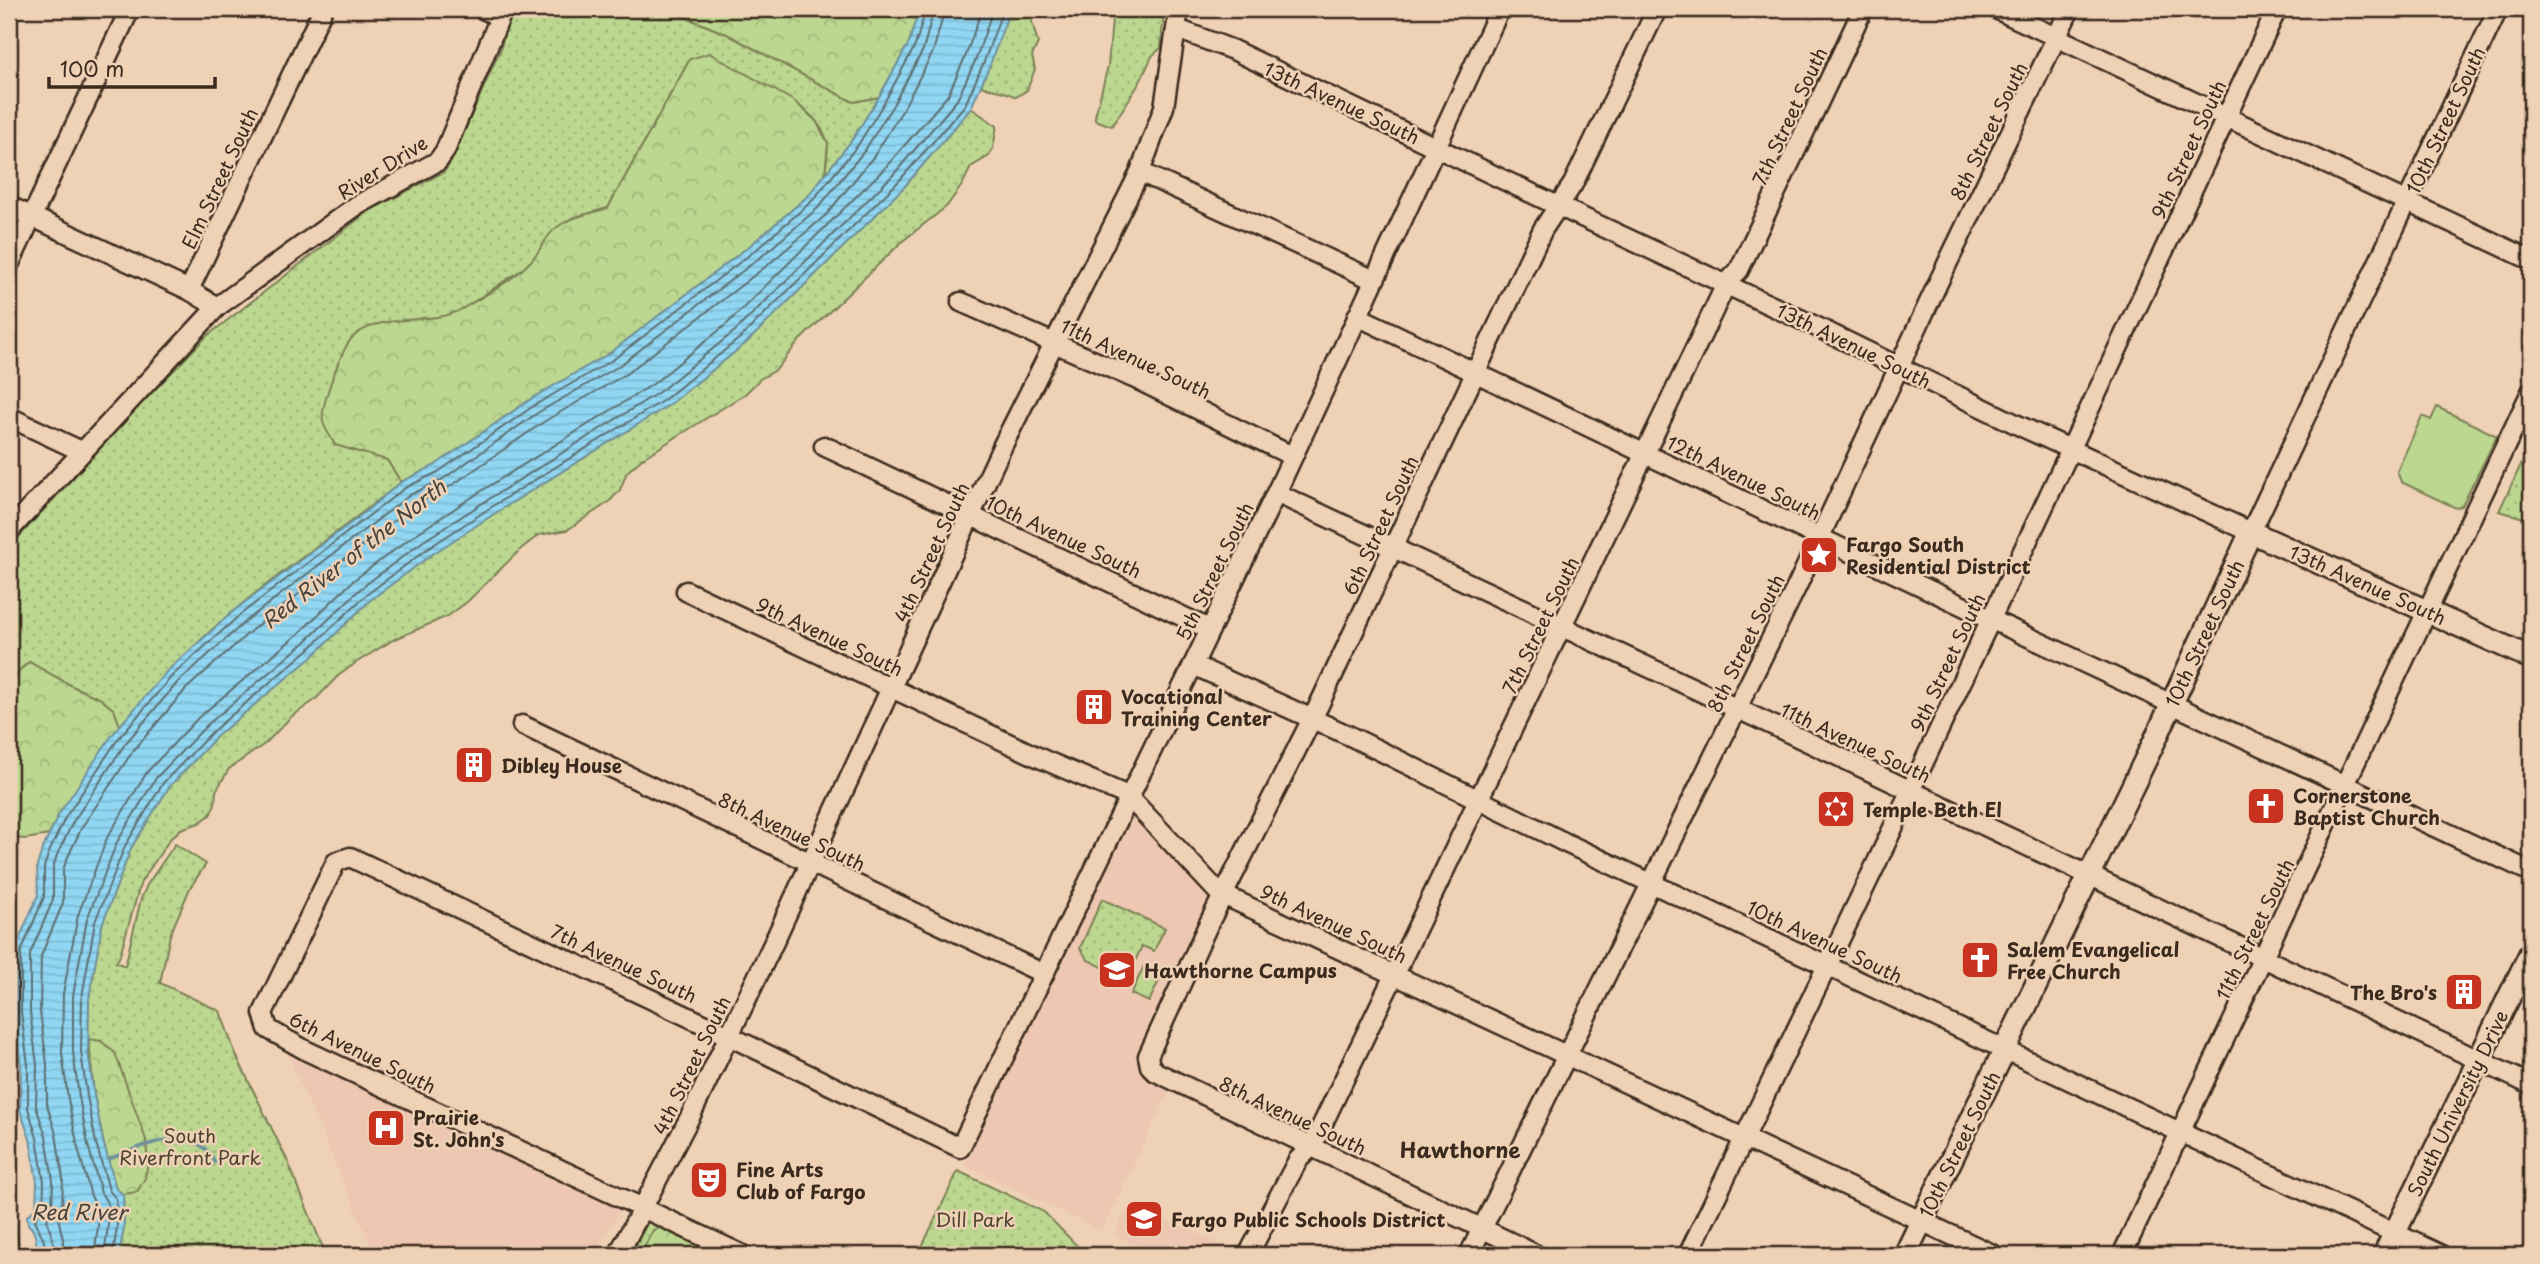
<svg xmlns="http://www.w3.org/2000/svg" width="2540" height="1264" viewBox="0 0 2540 1264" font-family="'Playpen Sans',sans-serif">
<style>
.built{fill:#edc7b1}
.green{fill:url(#green-dots);stroke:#7c8056;stroke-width:2}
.forest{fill:url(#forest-crowns);stroke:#7c8056;stroke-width:2}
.pitch{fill:#bcd78f;stroke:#7c8056;stroke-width:2}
.water{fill:url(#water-rules);stroke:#6f929e;stroke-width:2}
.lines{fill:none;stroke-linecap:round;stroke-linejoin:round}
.shore{stroke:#5d6f73;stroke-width:2}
.stream{stroke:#6f929e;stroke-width:3.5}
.minor-casing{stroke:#3b2a1e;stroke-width:23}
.major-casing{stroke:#3b2a1e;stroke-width:26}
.minor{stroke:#efd2b6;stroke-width:18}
.major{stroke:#efd2b6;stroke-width:21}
.labels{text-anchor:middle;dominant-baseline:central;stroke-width:5;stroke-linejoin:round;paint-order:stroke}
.street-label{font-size:19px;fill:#3b2a1e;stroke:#efd2b6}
.poi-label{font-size:19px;font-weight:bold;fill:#3b2a1e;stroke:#efd2b6;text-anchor:start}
.park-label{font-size:19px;fill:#4e442f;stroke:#efd2b6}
.water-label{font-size:21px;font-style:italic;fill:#48443e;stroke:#efd2b6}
.neighbourhood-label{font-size:21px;font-weight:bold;fill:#3b2a1e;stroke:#efd2b6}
</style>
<defs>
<pattern id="green-dots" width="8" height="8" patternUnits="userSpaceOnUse" patternTransform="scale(1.75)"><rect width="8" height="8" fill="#bcd78f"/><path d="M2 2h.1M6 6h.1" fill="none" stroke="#a2b97b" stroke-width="1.8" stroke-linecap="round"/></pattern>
<pattern id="forest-crowns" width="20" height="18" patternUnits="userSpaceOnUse" patternTransform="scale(1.75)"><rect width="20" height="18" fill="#bcd78f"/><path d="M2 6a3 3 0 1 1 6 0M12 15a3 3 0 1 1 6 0" fill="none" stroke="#a2b97b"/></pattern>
<pattern id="water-rules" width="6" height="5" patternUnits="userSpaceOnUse" patternTransform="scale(1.75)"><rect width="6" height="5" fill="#91d7f3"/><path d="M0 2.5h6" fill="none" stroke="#7eb9d0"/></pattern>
</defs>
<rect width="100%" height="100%" fill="#efd2b6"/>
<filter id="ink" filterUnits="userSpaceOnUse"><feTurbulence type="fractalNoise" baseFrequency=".0143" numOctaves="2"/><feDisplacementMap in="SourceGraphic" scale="14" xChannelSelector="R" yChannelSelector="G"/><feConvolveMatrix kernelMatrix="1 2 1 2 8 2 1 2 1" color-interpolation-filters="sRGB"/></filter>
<g filter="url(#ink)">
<!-- built -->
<g class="built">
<polygon points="1131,820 1138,820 1211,898 1139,1052 1142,1069 1155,1082 1169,1091 1102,1231 964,1165 1126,826"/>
<polygon points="285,1048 621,1208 595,1255 375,1255"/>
<polygon points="1130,1202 1218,1243 1213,1255 1156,1255 1114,1236"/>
</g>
<!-- green -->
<g class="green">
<path d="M509,9h156l62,25 126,68 26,-5 -27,43 -27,34c1,-10 4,-24 2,-33 -14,-47 -96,-66 -137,-82l-82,149 -36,10 -21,15 -11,18 -13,15 -67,45 -17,6 -21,1 -69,19c-17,25 -26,53 -30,83l12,25 52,15 14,22c-53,44 -111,82 -165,127 -43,35 -80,75 -116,117l-6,-16 -13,-11 -27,-12 -45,-25 -9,8 -11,17v-139l126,-138 72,-74 162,-125 75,-39 7,-10 50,-114z"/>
<path d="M1010,9h25l-3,13 6,21 -6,13 3,13 -8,21 -11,7c-10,-6 -24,-7 -35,-11z"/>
<polygon points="1113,9 1164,9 1161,48 1152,56 1140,82 1112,126 1095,120 1095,116 1108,66"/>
<polygon points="971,108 997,126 993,148 989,156 971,167 962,185 947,206 904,240 800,340 776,370 760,379 745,394 643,458 627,472 620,490 609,502 567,530 539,535 522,548 467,602 448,616 393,640 357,662 338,676 315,700 291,717 266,743 229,769 216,791 215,804 210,815 199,823 181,829 170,839 141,882 119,958 116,962 125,966 141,899 147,885 175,844 206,864 190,888 170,935 160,983 220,1011 236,1055 288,1162 326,1255 119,1255 124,1227 123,1194 103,1141 88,1051 89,998 102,925 131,848 169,787 217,736 314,655 369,601 431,555 500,510 669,405 746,343 905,186"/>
<polygon points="2524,458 2531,461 2531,520 2499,511"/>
<polygon points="1102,899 1165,928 1154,951 1142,946 1127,979 1088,960 1080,948"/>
<polygon points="9,1171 19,1248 18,1255 9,1255"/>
<polygon points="958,1171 1044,1212 1086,1255 918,1255"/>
<polygon points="649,1220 723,1255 631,1255"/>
</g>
<!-- forest -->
<g class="forest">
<polygon points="665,9 919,9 909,43 879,97 853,102 727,34"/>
<path d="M709,53l85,48 22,20 12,22 -3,31 -17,22 -56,48 -142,109 -79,46 -97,67 -33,16 -14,-22 -52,-15c-3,-7 -11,-16 -12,-24 -3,-14 19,-75 31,-85 29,-25 76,-9 108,-27 22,-13 48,-27 66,-45 10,-9 14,-20 22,-30 13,-16 39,-20 58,-26l82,-149z"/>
<polygon points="29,662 74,687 101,699 114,710 120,726 59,814 49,835 25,839 9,837 9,687 20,670"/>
<polygon points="89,1039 101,1041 115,1053 146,1140 148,1164 145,1178 137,1192 123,1194 116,1189 103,1141 94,1095"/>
<polygon points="661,1228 717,1255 640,1255 653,1230"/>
</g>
<!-- pitch -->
<g class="pitch">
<polygon points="2437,407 2497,436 2462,506 2456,508 2401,482 2397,471 2422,416 2431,420"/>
<polygon points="1144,966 1162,974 1149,1002 1131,994"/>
</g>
<!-- water -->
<path class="water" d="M919,9h91l-20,56 -19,43 -66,78 -159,157 -77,62 -169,105 -69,45 -62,46 -55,54 -97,81 -48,51 -38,61 -29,77 -13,73 -1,53 6,44 9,46 13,48 7,5 1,33 -5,28h-83c1,-12 1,-22 -8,-31l-1,-8 9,-8 1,-26 -7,-43 -10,-29 1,-44 -7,-53 2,-37 -2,-25 24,-56 -1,-29 5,-16 17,-36 53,-79 55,-64 69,-62 124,-93 41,-34 33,-16 97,-67 79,-46 142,-109 56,-48 44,-56 27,-43 30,-54z"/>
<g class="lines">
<!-- shore -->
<g class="shore">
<polyline points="43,1255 44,1241 35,1220 43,1209 44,1182 37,1138 28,1108 28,1065 21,1012 21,952 44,897 44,867 49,852 65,818 118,739 172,676 241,614 405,488 438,472 535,405 614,359 757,249 812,201 858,145 885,101 915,46 926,9"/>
<polyline points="52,1255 53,1241 47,1220 52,1210 53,1181 46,1136 36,1107 37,1065 30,1012 30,954 53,900 53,868 57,855 73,822 125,744 178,682 246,621 410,495 443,479 539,412 619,366 762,256 818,208 865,150 893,105 923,50 934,9"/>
<polyline points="63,1255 63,1239 59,1222 62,1209 63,1179 56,1134 47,1105 47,1064 40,1012 41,956 63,903 63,870 67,859 82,827 133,751 186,689 253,629 416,504 448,488 545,421 626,374 769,264 826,215 874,156 902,111 933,52 945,9"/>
<polyline points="94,1255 98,1226 97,1208 91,1196 78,1148 68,1099 62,1053 63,994 78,915 107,838 147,772 199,717 297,635 354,580 416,534 486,488 653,384 728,323 885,168 948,95 966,55 982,9"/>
<polyline points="104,1255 108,1226 108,1204 101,1193 88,1145 79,1097 73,1052 73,996 87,919 117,842 156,778 207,725 304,643 360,589 422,542 492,497 659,392 735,331 893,175 957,100 976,59 993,9"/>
<polyline points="113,1255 117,1227 116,1199 109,1190 96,1143 87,1096 81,1052 82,997 95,922 125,846 163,783 213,731 309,649 365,596 427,549 496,504 664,400 741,337 899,181 965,105 984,62 1003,9"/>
</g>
<!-- stream -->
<path class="stream" d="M109,1159c32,-12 85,-39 106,3"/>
<!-- minor casing -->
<g class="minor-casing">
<g id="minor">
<polyline points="483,9 500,17"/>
<polyline points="1996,9 2531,260"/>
<polyline points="1177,29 1233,50 1558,206 1817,327 2020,426 2251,532 2498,9"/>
<polyline points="1140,172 1374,280"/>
<polyline points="9,206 189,290 217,307"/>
<polyline points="9,265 130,9"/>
<polyline points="189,290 323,9"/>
<polyline points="961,302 1140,381 1292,456"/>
<polyline points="1357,316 1990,619 2531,872"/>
<polyline points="9,417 81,451"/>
<polyline points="824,446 1209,629"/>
<polyline points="1276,493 1785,731 2531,1085"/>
<polyline points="9,531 217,307 356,206 438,161 445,151 500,17 501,9"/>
<polyline points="686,591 1042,759 1128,796 1219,893 1994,1255"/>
<polyline points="1193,665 1350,736 1568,844 2441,1255"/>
<polyline points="522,725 1044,974"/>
<polyline points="618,1255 691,1115 773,944 1002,447 1140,172 1164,107 1179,9"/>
<polyline points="743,1255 307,1051 268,1029 263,1013 336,862 350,857 729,1036 960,1148 1276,493 1500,9"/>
<polyline points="1248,1255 1298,1160 1312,1146 1719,299 1726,284 1739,270 1863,9"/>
<polyline points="1469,1255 1797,586 1937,285 2070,9"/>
<polyline points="1537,1255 1156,1072 1150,1066 1148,1056 1208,925 1319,705 1543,229 1573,184 1657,9"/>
<polyline points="1688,1255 1877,862 2277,9"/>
<polyline points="2122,1255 2531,392"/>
</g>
</g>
<!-- major casing -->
<g class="major-casing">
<g id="major">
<polyline points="1905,1255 2155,740 2251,532 2531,658"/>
<polyline points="2384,1255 2531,952"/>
</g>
</g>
<!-- minor -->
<use href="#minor" class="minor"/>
<!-- major -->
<use href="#major" class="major"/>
</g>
</g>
<!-- icons -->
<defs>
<g id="sight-square" transform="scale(2.0125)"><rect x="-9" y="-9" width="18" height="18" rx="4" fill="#c8321e" stroke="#efd2b6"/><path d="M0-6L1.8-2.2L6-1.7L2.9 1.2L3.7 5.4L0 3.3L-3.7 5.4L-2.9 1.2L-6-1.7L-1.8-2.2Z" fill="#fff"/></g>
<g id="building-square" transform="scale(2.0125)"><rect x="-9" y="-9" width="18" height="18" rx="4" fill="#c8321e" stroke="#efd2b6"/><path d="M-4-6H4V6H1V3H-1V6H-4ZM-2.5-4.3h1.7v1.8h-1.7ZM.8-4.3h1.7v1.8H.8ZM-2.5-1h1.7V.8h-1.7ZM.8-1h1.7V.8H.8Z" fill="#fff"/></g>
<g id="church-square" transform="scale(2.0125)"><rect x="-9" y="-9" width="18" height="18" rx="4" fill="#c8321e" stroke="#efd2b6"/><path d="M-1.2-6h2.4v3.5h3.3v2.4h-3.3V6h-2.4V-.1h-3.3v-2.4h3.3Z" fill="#fff"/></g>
<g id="synagogue-square" transform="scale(2.0125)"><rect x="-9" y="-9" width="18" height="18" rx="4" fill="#c8321e" stroke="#efd2b6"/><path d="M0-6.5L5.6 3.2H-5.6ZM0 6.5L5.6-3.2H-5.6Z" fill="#fff"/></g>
<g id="school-square" transform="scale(2.0125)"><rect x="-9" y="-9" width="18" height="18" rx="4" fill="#c8321e" stroke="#efd2b6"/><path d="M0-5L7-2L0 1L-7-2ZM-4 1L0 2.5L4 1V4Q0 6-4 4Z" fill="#fff"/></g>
<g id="hospital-square" transform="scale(2.0125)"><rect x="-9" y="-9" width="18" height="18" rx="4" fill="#c8321e" stroke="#efd2b6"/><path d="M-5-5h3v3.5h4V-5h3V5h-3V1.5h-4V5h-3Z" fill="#fff"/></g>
<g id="theatre-square" transform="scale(2.0125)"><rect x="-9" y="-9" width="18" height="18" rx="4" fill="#c8321e" stroke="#efd2b6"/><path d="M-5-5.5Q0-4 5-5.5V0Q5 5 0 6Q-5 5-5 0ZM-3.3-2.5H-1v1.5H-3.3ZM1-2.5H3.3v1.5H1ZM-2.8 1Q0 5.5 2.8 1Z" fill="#fff"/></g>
</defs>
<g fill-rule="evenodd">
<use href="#sight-square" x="1819" y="555"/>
<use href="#building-square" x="1094" y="707"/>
<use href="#building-square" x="474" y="765"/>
<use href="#church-square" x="2266" y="806"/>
<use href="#synagogue-square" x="1836" y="809"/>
<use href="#church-square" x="1980" y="960"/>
<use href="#school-square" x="1117" y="970"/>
<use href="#building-square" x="2464" y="992"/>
<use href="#hospital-square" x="386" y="1128"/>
<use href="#theatre-square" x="709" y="1180"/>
<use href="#school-square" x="1144" y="1219"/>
</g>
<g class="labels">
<!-- street labels -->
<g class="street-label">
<text transform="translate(1342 102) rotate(25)">13th Avenue South</text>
<text transform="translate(1789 116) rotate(-65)">7th Street South</text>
<text transform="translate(2445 120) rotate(-65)">10th Street South</text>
<text transform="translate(1988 131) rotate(-64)">8th Street South</text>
<text transform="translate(2188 149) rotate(-65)">9th Street South</text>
<text transform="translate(382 167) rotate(-32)">River Drive</text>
<text transform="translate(219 178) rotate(-65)">Elm Street South</text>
<text transform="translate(1854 345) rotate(26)">13th Avenue South</text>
<text transform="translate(1136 358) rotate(25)">11th Avenue South</text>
<text transform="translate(1744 477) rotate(26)">12th Avenue South</text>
<text transform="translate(1380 525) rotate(-65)">6th Street South</text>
<text transform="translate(1064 536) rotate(25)">10th Avenue South</text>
<text transform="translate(931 552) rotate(-65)">4th Street South</text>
<text transform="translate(1214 571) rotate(-64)">5th Street South</text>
<text transform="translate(2368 584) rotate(24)">13th Avenue South</text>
<text transform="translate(1540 625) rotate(-64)">7th Street South</text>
<text transform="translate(2204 633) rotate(-65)">10th Street South</text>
<text transform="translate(830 636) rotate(25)">9th Avenue South</text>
<text transform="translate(1745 643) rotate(-64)">8th Street South</text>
<text transform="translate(1947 662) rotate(-65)">9th Street South</text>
<text transform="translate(1856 742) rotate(25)">11th Avenue South</text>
<text transform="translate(792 831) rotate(25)">8th Avenue South</text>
<text transform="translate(1334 923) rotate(25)">9th Avenue South</text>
<text transform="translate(2254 929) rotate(-64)">11th Street South</text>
<text transform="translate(1825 941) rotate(25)">10th Avenue South</text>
<text transform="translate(624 963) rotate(25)">7th Avenue South</text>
<text transform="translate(363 1052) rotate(26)">6th Avenue South</text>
<text transform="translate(691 1065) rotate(-64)">4th Street South</text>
<text transform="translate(2457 1103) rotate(-64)">South University Drive</text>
<text transform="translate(1293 1115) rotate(25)">8th Avenue South</text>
<text transform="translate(1959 1144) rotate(-64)">10th Street South</text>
</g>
<!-- poi labels -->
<g class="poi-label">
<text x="1846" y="544">Fargo South<tspan x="1846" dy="22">Residential District</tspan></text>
<text x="1121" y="696">Vocational<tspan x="1121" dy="22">Training Center</tspan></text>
<text x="501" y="765">Dibley House</text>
<text x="2293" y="795">Cornerstone<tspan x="2293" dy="22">Baptist Church</tspan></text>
<text x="1863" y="809">Temple Beth El</text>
<text x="2007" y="949">Salem Evangelical<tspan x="2007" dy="22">Free Church</tspan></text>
<text x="1144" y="970">Hawthorne Campus</text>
<text x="2437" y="992" text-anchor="end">The Bro's</text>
<text x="413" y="1117">Prairie<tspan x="413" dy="22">St. John's</tspan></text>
<text x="736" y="1169">Fine Arts<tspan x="736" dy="22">Club of Fargo</tspan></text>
<text x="1171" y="1219">Fargo Public Schools District</text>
</g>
<!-- park labels -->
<g class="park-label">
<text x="190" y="1135">South<tspan x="190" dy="22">Riverfront Park</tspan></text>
<text x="975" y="1219">Dill Park</text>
</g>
<!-- water labels -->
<g class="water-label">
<text transform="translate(353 553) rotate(-38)">Red River of the North</text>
<text x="79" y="1211">Red River</text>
</g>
<!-- neighbourhood labels -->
<g class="neighbourhood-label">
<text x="1460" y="1149">Hawthorne</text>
</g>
</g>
<!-- margin -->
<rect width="2540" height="1264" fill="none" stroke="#efd2b6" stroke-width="35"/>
<rect x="18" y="18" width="2505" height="1229" fill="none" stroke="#3b2a1e" stroke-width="2.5" filter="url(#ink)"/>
<!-- scale -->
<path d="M49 77v10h166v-10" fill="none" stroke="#3b2a1e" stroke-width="3.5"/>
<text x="60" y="77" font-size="21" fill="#3b2a1e" stroke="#efd2b6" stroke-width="5" paint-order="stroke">100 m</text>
</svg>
